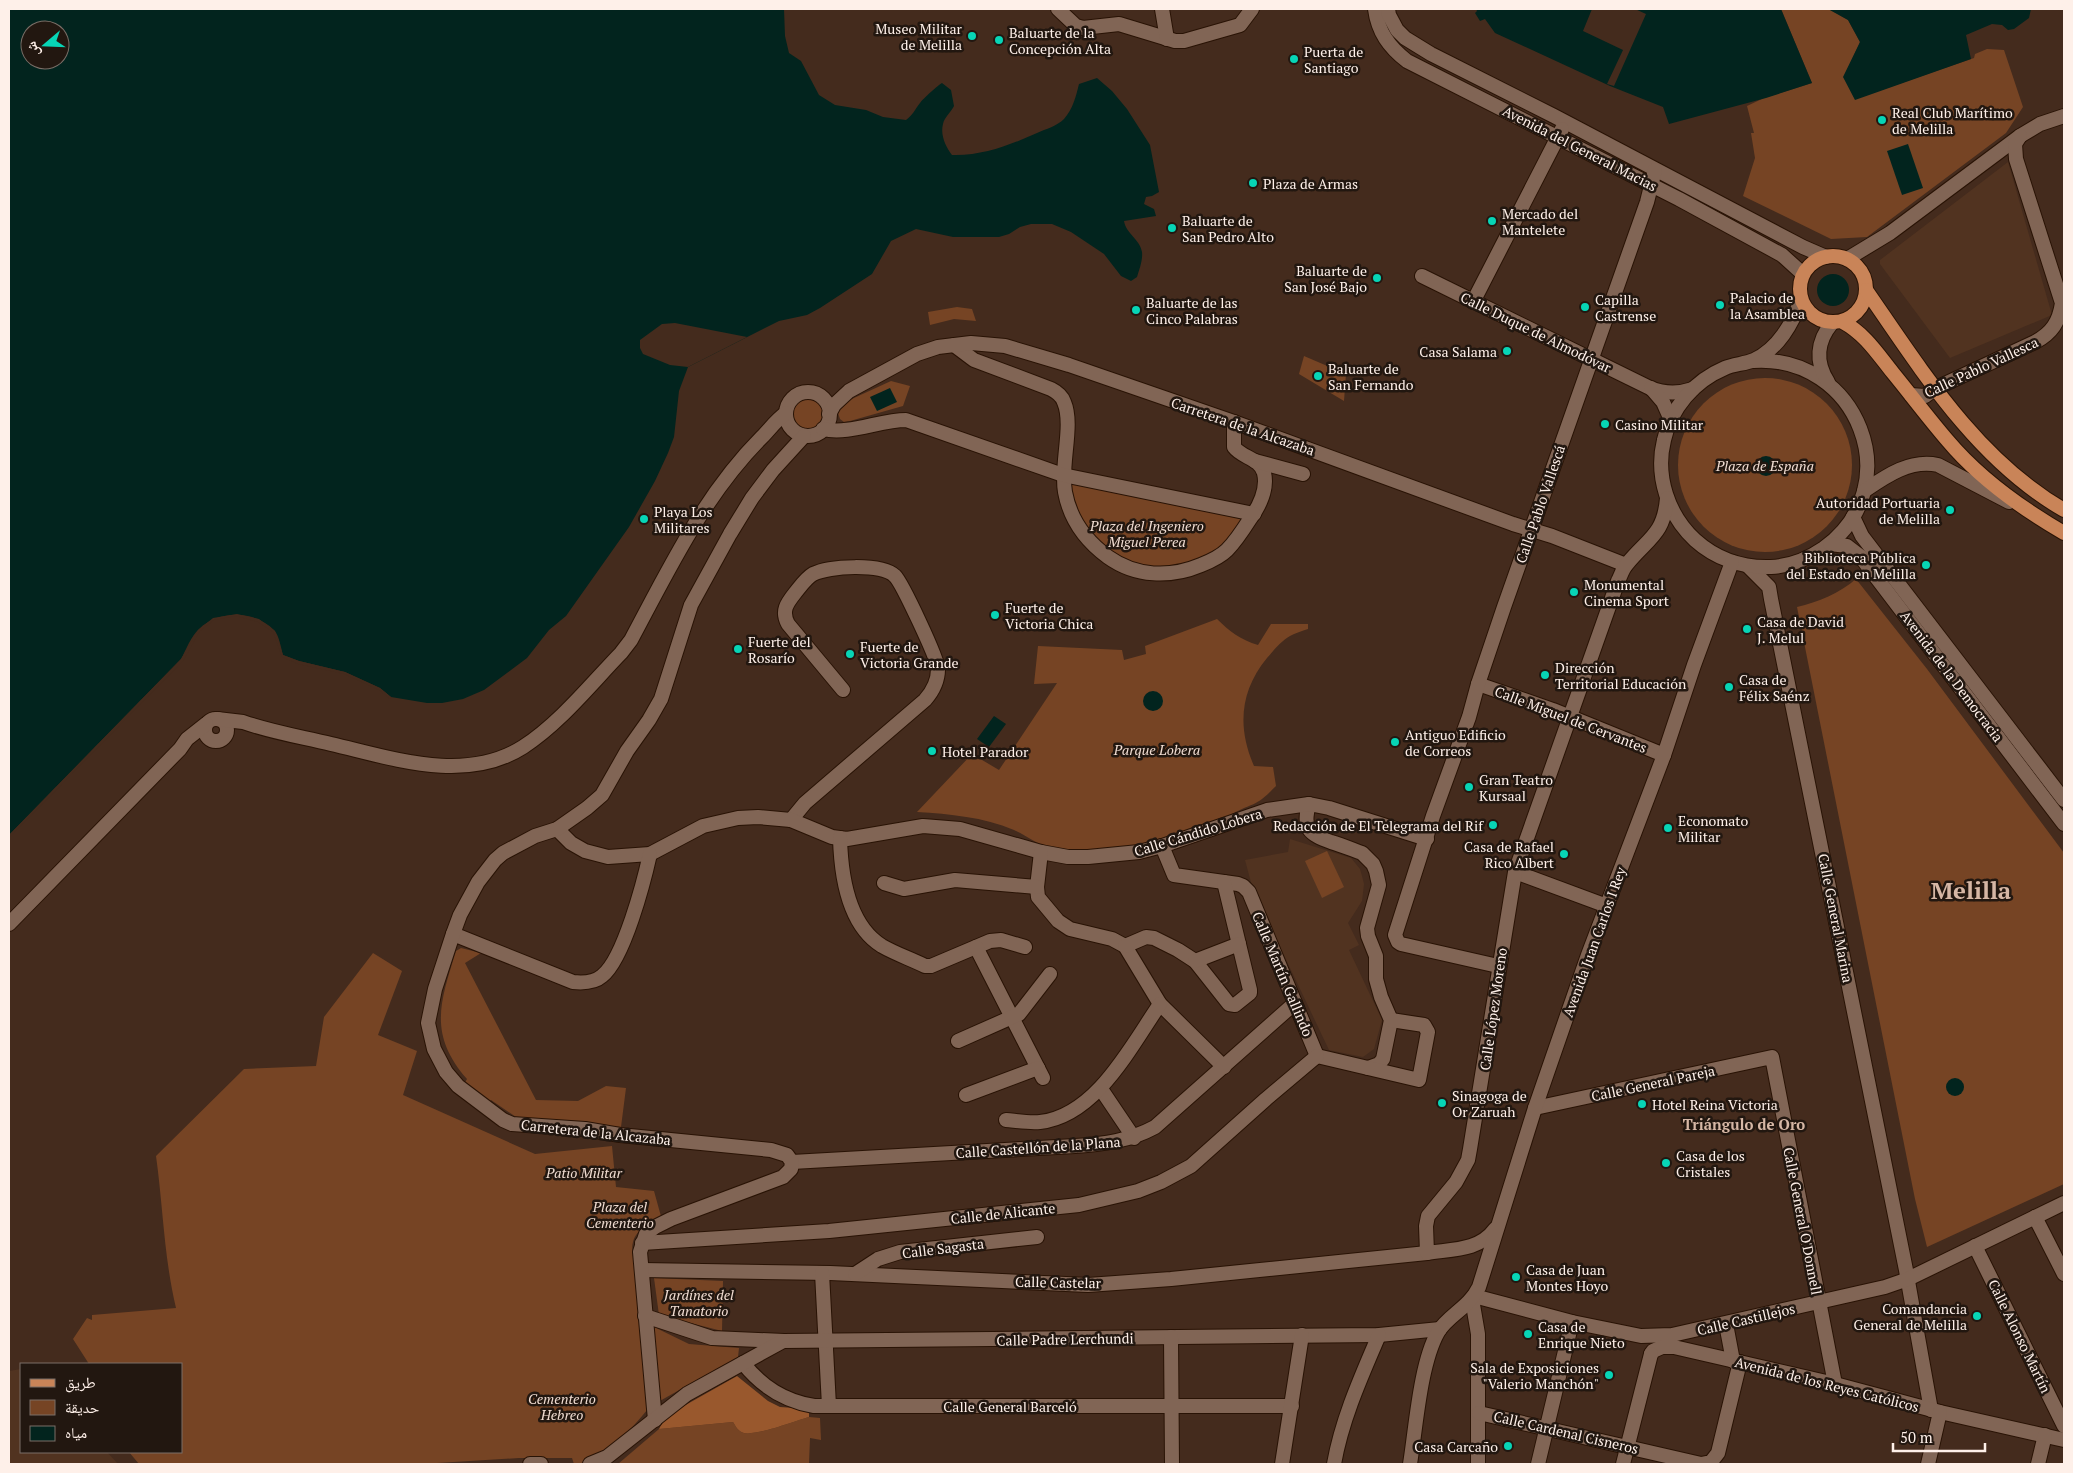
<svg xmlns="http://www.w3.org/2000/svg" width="2073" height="1473" viewBox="0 0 2073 1473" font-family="'PT Serif','Noto Naskh Arabic',serif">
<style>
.built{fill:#513320}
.green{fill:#764424}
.forest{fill:#99582d}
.water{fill:#02241e;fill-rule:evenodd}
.pier{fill:#442b1d}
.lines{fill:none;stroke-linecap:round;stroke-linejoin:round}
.minor-casing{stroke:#291305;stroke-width:16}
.secondary-casing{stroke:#291305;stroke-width:16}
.primary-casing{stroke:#291305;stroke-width:16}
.minor{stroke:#816555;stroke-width:14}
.secondary{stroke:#816555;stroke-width:14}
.primary{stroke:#c98458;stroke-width:14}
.poi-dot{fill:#07d5b6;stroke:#221710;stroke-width:2}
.labels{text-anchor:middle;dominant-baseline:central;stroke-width:5;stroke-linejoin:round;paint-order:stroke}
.poi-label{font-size:14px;fill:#fef0e9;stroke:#221710;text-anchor:start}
.street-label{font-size:14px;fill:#fef0e9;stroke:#221710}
.park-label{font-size:14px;font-style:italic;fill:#f1ddd2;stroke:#221710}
.neighbourhood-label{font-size:15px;font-weight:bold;fill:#d6b7a5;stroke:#221710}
.town-label{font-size:24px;font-weight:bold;fill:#d6b7a5;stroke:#221710}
</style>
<rect width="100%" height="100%" fill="#442b1d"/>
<!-- built -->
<g class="built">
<polygon points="2008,162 2052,315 1950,358 1880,264 1880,260"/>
<polygon points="1290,839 1351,858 1360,869 1362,876 1364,884 1362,901 1348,923 1359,945 1349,950 1382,1020 1374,1049 1363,1057 1329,1050 1253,890 1245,860 1288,852"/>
<polygon points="21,1369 21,1452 107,1452 118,1464 9,1464 9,1371"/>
</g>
<!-- green -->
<g class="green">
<polygon points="1781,9 1829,9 1848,20 1860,42 1844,77 1855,99 1974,58 1975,54 1987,49 2004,50 2023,107 2006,133 1867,237 1831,239 1743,196 1755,158 1751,133 1754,133 1747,106 1764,98 1812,83"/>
<polygon points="957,307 972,309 976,321 954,319 930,325 928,312"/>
<polygon points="1304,356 1346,374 1344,401 1299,374"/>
<circle cx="1765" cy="465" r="87"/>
<polygon points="891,381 910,386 903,406 850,421 844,422 840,419 838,413 843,403"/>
<circle cx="807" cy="414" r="16"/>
<polygon points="1063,475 1254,514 1220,556 1150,573 1086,537"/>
<path d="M1856,579l71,90 137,184v331l-137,63 -12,-48 -118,-592c21,-5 43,-14 59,-28z"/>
<path d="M1217,619c12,12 24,21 41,26l13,-21h37v5c-6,2 -13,4 -18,7 -9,5 -16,14 -23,22 -27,33 -30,69 -13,108l19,1 3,19c-4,4 -9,9 -14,13 -5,4 -13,7 -20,10 -49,25 -136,52 -191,39 -13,-3 -25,-13 -37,-18 -31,-13 -64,-16 -97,-18l55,-58 27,16 58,-87 -23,1 4,-38 84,4 2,10 22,-6 -1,-8z"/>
<polygon points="1327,851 1344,887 1322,898 1305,861"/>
<path d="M461,948l20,5 -16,10 71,137 42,1 28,-15 20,2 -5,39 -93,-7 -12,-3 -25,-17 -3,4 -25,-18 4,-7c-39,-45 -27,-76 -11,-128z"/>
<path d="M373,953l29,18 -24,64 39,16 -14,44 132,59 77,-8 4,41 38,4 8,29c-13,5 -25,8 -29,22 -3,10 4,21 5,30 8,45 10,93 9,138 -15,19 -48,54 -73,54l-2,-6h-53l-98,6h-282l-10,-12h52v-88h-92l-16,-25 14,-21 5,2v-5l84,-7c-12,-50 -13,-102 -20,-152l88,-87 72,-3 8,-49z"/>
<polygon points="654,1278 723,1281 722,1331 659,1315"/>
<polygon points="652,1326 689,1344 739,1348 738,1357 658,1402"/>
<path d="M809,1417l11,1 1,22 -11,-2 -1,26h-191l41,-35 74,-7c3,5 5,9 11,11 12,3 51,-12 65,-16z"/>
</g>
<!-- forest -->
<path class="forest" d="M737,1376l31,25 12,6 29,2v8c-14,4 -53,19 -65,16 -6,-2 -8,-6 -11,-11l-74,7 7,-13z"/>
<!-- water -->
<g class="water">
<path d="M9,9h775l1,27 4,17 12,8 18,34 16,10 31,5 17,7 23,3c7,-5 9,-11 14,-17 3,-4 18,-18 22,-20l9,7 3,16c-3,6 -10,12 -11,18 -3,11 3,23 9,31 31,1 58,-10 85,-22 9,-4 20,-7 27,-14 9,-10 12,-23 15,-35l18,-6 15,13 15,18 23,36 9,47 -7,4 -6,1 -2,7 10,5 2,7 -32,5c2,13 16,18 18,31 1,8 -3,18 -5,25l-6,4 -10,-5 -17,-22 -33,-22 -19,-8h-21l-11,3 -11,7 -10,3h-46l-37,-8 -25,12 -19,33 -52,34 -13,7 -28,6 -91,46 -9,24 -5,46 -6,16 -13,28 -26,46 -63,89 -17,14 -22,28 -43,32 -21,9 -21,4h-15l-36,-6 -11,-9 -35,-16 -46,-11 -16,-6c-2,-7 -4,-20 -9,-25 -20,-20 -55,-20 -75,-1 -8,7 -13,21 -18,30l-172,176zM30,30h30v30h-30z"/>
<polygon points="1476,9 1781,9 1812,83 1766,98 1669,124 1663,107 1610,86 1495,33 1485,19 1480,21 1475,13 1477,11"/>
<polygon points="1828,9 2031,9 2029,18 2014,29 2008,30 2002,25 1992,24 1966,35 1971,59 1855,100 1843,77 1860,42 1848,20"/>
<polygon points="1908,144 1923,188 1902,195 1887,151"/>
<circle cx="1833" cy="290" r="16"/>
<polygon points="890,388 897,402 877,411 870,397"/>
<circle cx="1766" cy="466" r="10"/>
<circle cx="1153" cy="701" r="10"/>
<polygon points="994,716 1006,724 989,747 977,739"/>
<circle cx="1955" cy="1087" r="9"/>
</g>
<!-- pier -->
<g class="pier">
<polygon points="1592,9 1635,9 1646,14 1614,86 1607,84 1623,50 1583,31"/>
<polygon points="675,323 747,337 688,367 670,365 643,354 640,348 640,340 662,324"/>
<polygon points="237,614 259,619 275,631 283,655 299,661 345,672 380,688 391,697 390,699 379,690 344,674 298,664 282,657 273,632 258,622 236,616 214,620 200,631 183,661 9,838 9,835 181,659 198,630 213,618"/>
</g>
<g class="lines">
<!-- minor casing -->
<g class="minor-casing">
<g id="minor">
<polyline points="1058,9 1076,26 1083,28 1119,24 1175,41 1184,41 1240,25 1252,9"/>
<polyline points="1162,9 1167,39"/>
<path d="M1375,9c3,23 14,38 32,52l272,138 103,56 21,19"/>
<polyline points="1388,9 1389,15 1397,30 1405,38 1431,54 1554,116 1803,247 1826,257"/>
<polyline points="1847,259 1890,233 2020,136 2040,124 2064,116"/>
<path d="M1422,276l228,112c15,6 28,6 43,1"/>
<polyline points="1473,302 1562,129"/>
<path d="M954,345l20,15 77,29c6,3 11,7 13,13 10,23 -4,63 1,90 5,27 21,49 43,65 28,20 62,21 93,8 10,-4 19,-8 26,-15 9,-9 16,-20 23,-31 9,-12 18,-30 14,-46 -4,-15 -22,-15 -30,-26v-25"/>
<polyline points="1651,388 1663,402 1671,420"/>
<circle cx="808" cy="414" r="22"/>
<path d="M1911,395l14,1 11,-8 99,-46c17,-9 24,-20 27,-39l-46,-144 -1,-15 5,-8"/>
<polyline points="829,414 834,405 849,391 917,354 938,347 971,343 1005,346 1069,365 1234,422 1513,524 1552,536 1626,565"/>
<path d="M823,429c26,6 57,-9 83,-9l157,55 191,39"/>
<polyline points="1255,461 1303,474"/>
<polyline points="1748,566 1769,587 1771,599 1906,1270 1931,1410"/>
<polyline points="1478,684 1553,710 1664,755"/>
<circle cx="216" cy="730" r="11"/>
<path d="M217,719l26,3c28,10 59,15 88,22 61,14 134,40 192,3 37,-24 67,-62 98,-94l10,-13c38,-71 73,-145 131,-203 8,-8 14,-17 24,-24"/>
<path d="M1309,804c-7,25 0,30 22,38 10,3 20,7 31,11l11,11 3,7 3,14 -12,43 1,8 8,20v23l5,18 10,23 -8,39 -4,5 -11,4"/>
<path d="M791,820l14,-17 120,-103c8,-9 13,-19 13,-31 0,-10 -36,-86 -43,-93 -14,-13 -66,-10 -82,-2 -7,4 -13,13 -18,19 -8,10 -14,18 -7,31l55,66"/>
<polyline points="557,829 571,843 585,851 608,857 650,854 703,826 738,818 758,817 791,820 832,837 847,839 923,826 960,829 1041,852 1068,857 1088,857 1139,852 1162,846 1267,810 1309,804 1329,808 1427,839"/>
<path d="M840,838c1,37 8,87 42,108 14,8 29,13 43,20h6l59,-25 11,-1 24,7"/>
<polyline points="1162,846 1174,875 1238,884 1243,886 1249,892 1317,1056"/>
<polyline points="1041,852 1037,887 1038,897 1058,921 1070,929 1112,939 1125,946 1160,1004 1224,1067"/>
<polyline points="1515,872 1607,906"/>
<polyline points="884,883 904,889 955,880 1037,887"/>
<polyline points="9,924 180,749 187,739 206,724"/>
<path d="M453,934l120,48c10,1 21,1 29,-6 22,-17 42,-95 48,-122"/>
<polyline points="1125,946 1146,937 1154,938 1178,950 1195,961 1229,1004 1235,1005 1250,993 1250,990 1224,882"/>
<polyline points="976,947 1043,1078"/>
<polyline points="1195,961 1239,944"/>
<polyline points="1498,966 1401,944 1398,942 1395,935 1433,816 1469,717 1478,684 1504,607 1647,202 1655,170"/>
<polyline points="958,1041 1019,1014 1050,974"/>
<polyline points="1317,1056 1419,1080 1428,1032 1424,1025 1391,1020"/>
<polyline points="1101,1089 1134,1138"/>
<polyline points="966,1095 1038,1068"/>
<polyline points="1535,1108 1772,1057 1835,1384"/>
<path d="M1006,1120c11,1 23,3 34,2 56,-6 91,-76 120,-118"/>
<path d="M792,1162l283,-16c29,-2 54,-5 80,-19l140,-124"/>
<polyline points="2035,1217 2064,1274"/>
<polyline points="642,1243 829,1231 1079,1205 1138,1191 1161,1182 1191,1166 1266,1099 1317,1056"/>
<polyline points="1975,1246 2064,1426"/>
<polyline points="642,1270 830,1273 1088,1285 1171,1279 1427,1253"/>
<polyline points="822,1273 829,1406"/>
<polyline points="855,1274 878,1259 900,1252 1037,1237"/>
<polyline points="1474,1296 1572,1322 1641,1336 1672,1335 1885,1287 1908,1279 2064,1203"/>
<polyline points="1472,1299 1478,1334 1478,1464"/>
<polyline points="645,1316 712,1338 784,1341 1379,1335 1440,1329"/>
<polyline points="1726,1324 1733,1361"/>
<polyline points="1171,1337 1172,1464"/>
<polyline points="1651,1354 1653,1351 1662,1347 1674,1347 1835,1384 1940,1412 2064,1440"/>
<path d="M743,1363c19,24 41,38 71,43h478"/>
<polyline points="1479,1413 1701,1464 1711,1462 1718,1453 1740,1362"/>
<polyline points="655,1420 640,1252 646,1234 655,1227 671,1219 783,1177 791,1169 792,1162 787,1155 771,1150 620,1135 585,1129 512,1124 503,1120 458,1086 446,1072 434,1049 428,1023 435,989 453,934 460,915 478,882 495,860 503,853 535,836 557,829 587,808 602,795 627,751 649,720 661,699 691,605 730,534 752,498 773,470 804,436"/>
<polyline points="530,1464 541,1464"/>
<polyline points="590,1464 607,1457 687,1394 783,1341"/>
<polyline points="1282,1464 1302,1335"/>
<path d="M1334,1464c8,-45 27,-87 45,-129"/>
<polyline points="1538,1464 1572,1322"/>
<polyline points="1928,1464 1940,1412"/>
<polyline points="2038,1464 2045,1435"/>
</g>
</g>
<!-- secondary casing -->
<g class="secondary-casing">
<g id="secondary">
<path d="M1753,361c105,-7 157,125 71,187 -16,11 -34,18 -53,19 -28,1 -55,-8 -76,-27 -27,-25 -40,-64 -31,-100 7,-32 30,-59 61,-72 9,-4 20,-4 29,-8 24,-11 39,-37 47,-61"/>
<path d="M1828,382c-13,-20 -11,-41 4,-59"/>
<path d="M1864,491c22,-15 46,-32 74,-26l71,37"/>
<polyline points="1853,517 1862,536 2064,800"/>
<polyline points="1830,544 1847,546 1860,556 2064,824"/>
<path d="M1495,1229c-16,22 -43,20 -68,24l-1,-27 2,-10 28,-34 12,-22 2,-11 45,-277 103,-291c3,-6 5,-13 9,-17 21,-26 37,-29 40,-66"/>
<path d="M1410,1464c6,-37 10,-100 28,-132 10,-17 31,-24 41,-45l56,-179 53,-153 76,-200 30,-90 38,-103"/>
<polyline points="1623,1464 1651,1354"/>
</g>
</g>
<!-- primary casing -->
<g class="primary-casing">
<g id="primary">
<circle cx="1833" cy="289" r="33"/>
<path d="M1866,290c56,81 111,170 198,220"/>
<path d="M1843,322c22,12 34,31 50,51 18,22 36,46 55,68 32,38 73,67 116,92"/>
</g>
</g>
<!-- minor -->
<use href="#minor" class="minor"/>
<!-- secondary -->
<use href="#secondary" class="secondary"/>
<!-- primary -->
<use href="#primary" class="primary"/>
</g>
<!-- markers -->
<g class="poi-dot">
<circle cx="972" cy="36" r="5"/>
<circle cx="999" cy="40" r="5"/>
<circle cx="1294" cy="59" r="5"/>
<circle cx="1882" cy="120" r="5"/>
<circle cx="1253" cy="183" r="5"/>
<circle cx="1492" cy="221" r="5"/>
<circle cx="1172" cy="228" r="5"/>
<circle cx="1377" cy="278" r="5"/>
<circle cx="1720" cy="305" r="5"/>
<circle cx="1585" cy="307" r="5"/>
<circle cx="1136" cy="310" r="5"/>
<circle cx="1507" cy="351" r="5"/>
<circle cx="1318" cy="376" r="5"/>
<circle cx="1605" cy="424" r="5"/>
<circle cx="1950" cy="510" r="5"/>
<circle cx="644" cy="519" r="5"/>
<circle cx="1926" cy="565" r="5"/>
<circle cx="1574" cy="592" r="5"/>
<circle cx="995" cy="615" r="5"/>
<circle cx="1747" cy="629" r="5"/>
<circle cx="738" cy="649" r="5"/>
<circle cx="850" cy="654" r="5"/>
<circle cx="1545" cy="675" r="5"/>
<circle cx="1729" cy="687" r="5"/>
<circle cx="1395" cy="742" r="5"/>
<circle cx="932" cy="751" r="5"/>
<circle cx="1469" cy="787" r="5"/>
<circle cx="1493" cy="825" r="5"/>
<circle cx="1668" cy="828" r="5"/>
<circle cx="1564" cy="854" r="5"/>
<circle cx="1442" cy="1103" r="5"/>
<circle cx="1642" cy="1104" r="5"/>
<circle cx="1666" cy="1163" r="5"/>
<circle cx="1516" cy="1277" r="5"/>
<circle cx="1977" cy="1316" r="5"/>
<circle cx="1528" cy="1334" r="5"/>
<circle cx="1609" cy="1375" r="5"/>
<circle cx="1508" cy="1446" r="5"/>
</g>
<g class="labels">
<!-- poi labels -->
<g class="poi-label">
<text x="962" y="28" text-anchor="end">Museo Militar<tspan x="962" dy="16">de Melilla</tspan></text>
<text x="1009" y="32">Baluarte de la<tspan x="1009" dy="16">Concepción Alta</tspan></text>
<text x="1304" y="51">Puerta de<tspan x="1304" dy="16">Santiago</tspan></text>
<text x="1892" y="112">Real Club Marítimo<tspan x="1892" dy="16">de Melilla</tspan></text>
<text x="1263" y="183">Plaza de Armas</text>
<text x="1502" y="213">Mercado del<tspan x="1502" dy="16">Mantelete</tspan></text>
<text x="1182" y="220">Baluarte de<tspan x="1182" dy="16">San Pedro Alto</tspan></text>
<text x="1367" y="270" text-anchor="end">Baluarte de<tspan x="1367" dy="16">San José Bajo</tspan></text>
<text x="1730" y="297">Palacio de<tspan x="1730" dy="16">la Asamblea</tspan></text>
<text x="1595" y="299">Capilla<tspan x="1595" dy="16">Castrense</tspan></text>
<text x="1146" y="302">Baluarte de las<tspan x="1146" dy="16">Cinco Palabras</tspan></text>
<text x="1497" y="351" text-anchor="end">Casa Salama</text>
<text x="1328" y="368">Baluarte de<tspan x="1328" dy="16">San Fernando</tspan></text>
<text x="1615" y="424">Casino Militar</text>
<text x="1940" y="502" text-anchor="end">Autoridad Portuaria<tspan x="1940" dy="16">de Melilla</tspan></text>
<text x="654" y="511">Playa Los<tspan x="654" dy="16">Militares</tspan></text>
<text x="1916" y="557" text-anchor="end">Biblioteca Pública<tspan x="1916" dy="16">del Estado en Melilla</tspan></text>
<text x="1584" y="584">Monumental<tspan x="1584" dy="16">Cinema Sport</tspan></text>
<text x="1005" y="607">Fuerte de<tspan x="1005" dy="16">Victoria Chica</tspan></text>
<text x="1757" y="621">Casa de David<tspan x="1757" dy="16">J. Melul</tspan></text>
<text x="748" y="641">Fuerte del<tspan x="748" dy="16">Rosarío</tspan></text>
<text x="860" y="646">Fuerte de<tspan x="860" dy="16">Victoria Grande</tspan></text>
<text x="1555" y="667">Dirección<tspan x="1555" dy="16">Territorial Educación</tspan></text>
<text x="1739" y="679">Casa de<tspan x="1739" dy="16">Félix Saénz</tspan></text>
<text x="1405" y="734">Antiguo Edificio<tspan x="1405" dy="16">de Correos</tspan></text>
<text x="942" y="751">Hotel Parador</text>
<text x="1479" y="779">Gran Teatro<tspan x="1479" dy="16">Kursaal</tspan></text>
<text x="1678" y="820">Economato<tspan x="1678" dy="16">Militar</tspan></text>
<text x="1483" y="825" text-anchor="end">Redacción de El Telegrama del Rif</text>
<text x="1554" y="846" text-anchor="end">Casa de Rafael<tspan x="1554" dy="16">Rico Albert</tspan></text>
<text x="1452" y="1095">Sinagoga de<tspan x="1452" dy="16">Or Zaruah</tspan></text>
<text x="1652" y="1104">Hotel Reina Victoria</text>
<text x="1676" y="1155">Casa de los<tspan x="1676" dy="16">Cristales</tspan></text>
<text x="1526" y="1269">Casa de Juan<tspan x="1526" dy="16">Montes Hoyo</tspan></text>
<text x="1967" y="1308" text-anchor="end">Comandancia<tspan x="1967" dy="16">General de Melilla</tspan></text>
<text x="1538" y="1326">Casa de<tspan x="1538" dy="16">Enrique Nieto</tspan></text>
<text x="1599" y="1367" text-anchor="end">Sala de Exposiciones<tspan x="1599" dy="16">"Valerio Manchón"</tspan></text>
<text x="1498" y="1446" text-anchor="end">Casa Carcaño</text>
</g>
<!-- street labels -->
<g class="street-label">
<text transform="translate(1580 148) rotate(27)">Avenida del General Macias</text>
<text transform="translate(1536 332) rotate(26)">Calle Duque de Almodóvar</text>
<text transform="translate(1981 367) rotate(-25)">Calle Pablo Vallesca</text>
<text transform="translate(1243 426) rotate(19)">Carretera de la Alcazaba</text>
<text transform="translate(1540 504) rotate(-71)">Calle Pablo Vallescá</text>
<text transform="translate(1952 676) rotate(53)">Avenida de la Democracia</text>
<text transform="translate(1571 719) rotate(21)">Calle Miguel de Cervantes</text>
<text transform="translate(1198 832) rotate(-17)">Calle Cándido Lobera</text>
<text transform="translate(1836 918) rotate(79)">Calle General Marina</text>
<text transform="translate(1594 942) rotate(-70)">Avenida Juan Carlos I Rey</text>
<text transform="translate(1283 974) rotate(67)">Calle Martín Gallindo</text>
<text transform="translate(1493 1009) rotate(-82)">Calle López Moreno</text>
<text transform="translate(1653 1083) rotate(-12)">Calle General Pareja</text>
<text transform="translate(596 1132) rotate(6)">Carretera de la Alcazaba</text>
<text transform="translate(1038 1147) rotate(-4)">Calle Castellón de la Plana</text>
<text transform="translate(1003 1213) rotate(-6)">Calle de Alicante</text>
<text transform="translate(1803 1221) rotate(79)">Calle General O'Donnell</text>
<text transform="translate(943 1248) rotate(-7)">Calle Sagasta</text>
<text transform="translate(1058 1282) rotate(1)">Calle Castelar</text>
<text transform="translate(1746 1319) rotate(-13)">Calle Castillejos</text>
<text transform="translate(2020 1336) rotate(64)">Calle Alonso Martín</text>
<text transform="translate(1065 1339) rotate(-1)">Calle Padre Lerchundi</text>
<text transform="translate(1827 1384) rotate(14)">Avenida de los Reyes Católicos</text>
<text x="1010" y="1406">Calle General Barceló</text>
<text transform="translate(1566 1432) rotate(13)">Calle Cardenal Cisneros</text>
</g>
<!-- park labels -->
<g class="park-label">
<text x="1765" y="465">Plaza de España</text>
<text x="1147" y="525">Plaza del Ingeniero<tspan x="1147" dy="16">Miguel Perea</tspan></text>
<text x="1157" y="749">Parque Lobera</text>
<text x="584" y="1172">Patio Militar</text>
<text x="620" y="1206">Plaza del<tspan x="620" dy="16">Cementerio</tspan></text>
<text x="699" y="1294">Jardínes del<tspan x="699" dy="16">Tanatorio</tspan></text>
<text x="562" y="1398">Cementerio<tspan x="562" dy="16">Hebreo</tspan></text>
</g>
<!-- neighbourhood labels -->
<g class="neighbourhood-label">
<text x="1744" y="1124">Triángulo de Oro</text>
</g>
<!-- town labels -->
<g class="town-label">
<text x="1971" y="890">Melilla</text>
</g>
</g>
<!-- border -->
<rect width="2073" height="1473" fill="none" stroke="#fef0e9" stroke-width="20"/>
<!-- legend -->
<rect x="20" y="1363" width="162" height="90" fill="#221710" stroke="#7a6e67"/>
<rect x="30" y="1379" width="25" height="8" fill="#c98458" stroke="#7a6e67"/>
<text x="65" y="1388" font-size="15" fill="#fef0e9">طريق</text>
<rect x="30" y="1400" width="25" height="15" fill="#764424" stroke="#7a6e67"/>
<text x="65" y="1413" font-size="15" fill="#fef0e9">حديقة</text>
<rect x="30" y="1426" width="25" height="15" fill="#02241e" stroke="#7a6e67"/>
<text x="65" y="1438" font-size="15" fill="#fef0e9">مياه</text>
<!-- north arrow -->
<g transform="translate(45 45) rotate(251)"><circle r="24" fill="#221710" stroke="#7a6e67"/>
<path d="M0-4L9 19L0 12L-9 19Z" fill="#07d5b6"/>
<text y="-8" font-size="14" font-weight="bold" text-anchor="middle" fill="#fef0e9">ش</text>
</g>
<!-- scale -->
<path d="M1893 1443v8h92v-8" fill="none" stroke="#fef0e9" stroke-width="2.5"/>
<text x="1900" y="1443" font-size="15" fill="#fef0e9" stroke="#221710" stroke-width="4" paint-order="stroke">50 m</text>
</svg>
